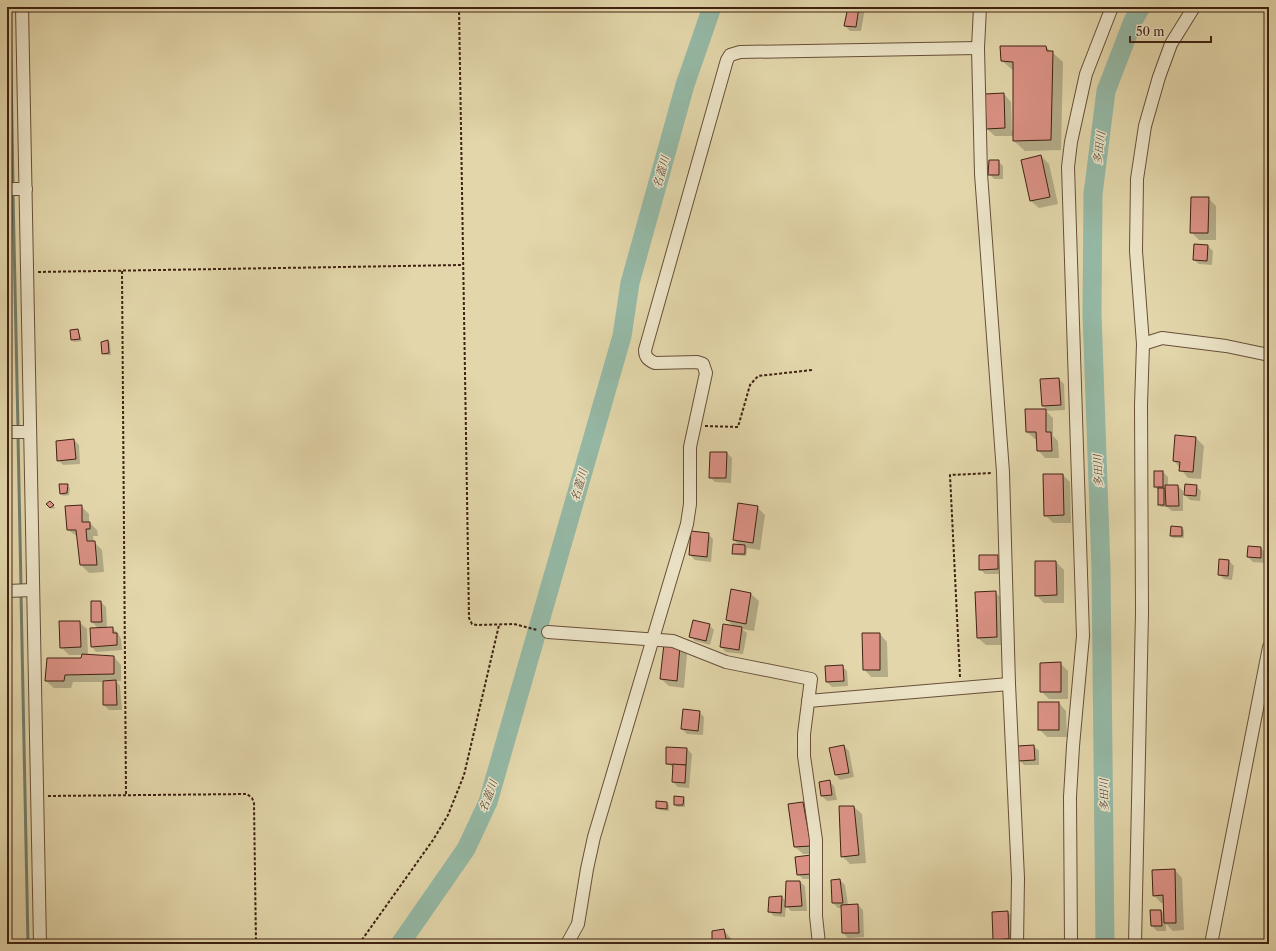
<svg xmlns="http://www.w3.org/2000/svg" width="1276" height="951" viewBox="0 0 1276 951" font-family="'Libre Caslon Text','Noto Serif JP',serif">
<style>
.shadow{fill:#0003}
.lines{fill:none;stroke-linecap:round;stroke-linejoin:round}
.stream{stroke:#737d6b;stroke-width:3}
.river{stroke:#95b9a6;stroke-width:19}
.building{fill:#db9285;stroke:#402212}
.minor-casing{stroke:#684f38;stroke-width:14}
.path{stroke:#402212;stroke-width:2;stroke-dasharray:3 2;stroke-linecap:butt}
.minor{stroke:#ece4c8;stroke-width:12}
.labels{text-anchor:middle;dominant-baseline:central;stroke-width:3;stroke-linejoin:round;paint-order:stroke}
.water-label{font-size:11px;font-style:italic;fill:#554837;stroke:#ece4c8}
</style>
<rect width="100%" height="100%" fill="#e2d6aa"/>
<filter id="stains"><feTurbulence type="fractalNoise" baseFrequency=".005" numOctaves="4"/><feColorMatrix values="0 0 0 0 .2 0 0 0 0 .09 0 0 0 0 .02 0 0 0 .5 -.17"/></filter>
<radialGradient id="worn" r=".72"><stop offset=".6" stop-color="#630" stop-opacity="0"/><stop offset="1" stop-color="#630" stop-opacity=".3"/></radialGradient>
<!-- shadow -->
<g class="shadow">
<polygon points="849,7 865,8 861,31 850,31 845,26"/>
<polygon points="1046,47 1063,62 1061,150 1025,151 1014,141 1014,136 995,136 987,129 1004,94 1011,102 1012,131 1014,131 1014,71 1002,61"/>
<polygon points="1041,156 1049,164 1058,204 1039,208 1031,201"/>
<polygon points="998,161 1003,166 1003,179 994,179 989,174"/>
<polygon points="1208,198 1216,206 1216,240 1199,240 1191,232"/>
<polygon points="1208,246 1213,251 1212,265 1199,264 1194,260"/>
<polygon points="78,330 82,341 74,342 72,340 72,331"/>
<polygon points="108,341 110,343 111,355 105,355 103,353"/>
<polygon points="1059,379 1064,384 1065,410 1046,411 1053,418 1053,436 1058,441 1059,458 1045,458 1038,450 1038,439 1035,439 1027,432 1026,410 1047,410 1043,406"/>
<polygon points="1196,438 1204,446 1201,479 1188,478 1174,461"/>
<polygon points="74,440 79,445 80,464 63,465 58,460"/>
<polygon points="727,453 732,458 731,483 715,482 710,477"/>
<polygon points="1155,472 1163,472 1168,477 1168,486 1178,486 1183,491 1183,511 1172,511 1167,507 1161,507 1159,505 1159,491 1155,487"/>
<polygon points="1063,475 1070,482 1071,523 1053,523 1045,515"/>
<polygon points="67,485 70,488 69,495 63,496 61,493"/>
<polygon points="1196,486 1201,491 1200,501 1190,500 1185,495"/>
<polygon points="50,502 55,508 53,509 47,504"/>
<polygon points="81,506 89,514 89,522 97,530 98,536 93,536 94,542 102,550 104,572 89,573 81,565 78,537 68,530"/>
<polygon points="757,507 765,515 760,550 747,548 746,556 736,555 733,553 740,546 734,540"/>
<polygon points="1172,527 1182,528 1184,530 1184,538 1173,538 1171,536"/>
<polygon points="708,534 713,539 711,562 695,560 690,555"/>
<polygon points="1249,547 1261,548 1266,553 1265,563 1253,562 1248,557"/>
<polygon points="997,556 1002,561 1003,574 985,574 980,569"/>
<polygon points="1229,561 1234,566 1232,580 1224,579 1219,574"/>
<polygon points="1056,562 1064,570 1064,603 1044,603 1036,595"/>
<polygon points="732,591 751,594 759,601 754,631 742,629 747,633 743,654 726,652 721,647 734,627 727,620"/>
<polygon points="995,592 1003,600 1004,645 986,645 978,638"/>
<polygon points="92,602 101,602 106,607 107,629 113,629 118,633 121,639 122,650 96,652 92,647 99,629 92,622"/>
<polygon points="7,606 12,611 13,641 7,641"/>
<polygon points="79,622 87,629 88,656 114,657 121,665 121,681 116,681 120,686 122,710 109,710 104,705 104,682 73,682 71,688 54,688 46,681 82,659 83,655 69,655 61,647"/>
<polygon points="709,625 714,630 710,645 695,641 690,636"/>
<polygon points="880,634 887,642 888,677 871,677 864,669"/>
<polygon points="679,647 687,654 684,688 669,686 661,679"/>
<polygon points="1060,663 1068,671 1068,699 1049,699 1041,691"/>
<polygon points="842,666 847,671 848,686 832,687 827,682 826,667"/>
<polygon points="1059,703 1066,711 1067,737 1047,737 1039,729"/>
<polygon points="699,712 704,717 703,735 687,734 682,729"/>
<polygon points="844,746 849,751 854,777 840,780 836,775"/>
<polygon points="1034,746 1039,751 1039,765 1024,765 1019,760"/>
<polygon points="687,749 692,754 689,788 678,787 673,782 674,768 667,763"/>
<polygon points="829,781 834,786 837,800 827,801 822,796"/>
<polygon points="683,798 685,800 685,807 677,807 675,804"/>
<polygon points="667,803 669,805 669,811 659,810 657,808"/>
<polygon points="803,803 811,811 818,854 803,854 795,847"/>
<polygon points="854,807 862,814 866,863 850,864 842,856"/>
<polygon points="810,856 817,879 803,879 798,874"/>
<polygon points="1175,870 1182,878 1184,930 1173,931 1166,924 1166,931 1157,931 1152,926 1151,911 1161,911 1165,915 1164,903 1161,903 1154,895"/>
<polygon points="832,880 840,880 845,885 848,905 858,905 863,910 864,937 848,938 843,933 843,908 838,908 833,903"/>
<polygon points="800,882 805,886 807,911 791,911 786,906 785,917 774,916 769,911 782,897 787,902"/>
<polygon points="1008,912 1013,917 1014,944 994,944 993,913"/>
<polygon points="724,930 732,940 743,941 746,944 717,944 713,940"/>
</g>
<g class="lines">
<!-- stream -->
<g class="stream">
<polyline points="10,7 13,187"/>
<polyline points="13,193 18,429"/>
<polyline points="18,435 21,587"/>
<polyline points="21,593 28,944"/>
</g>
<!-- river -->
<g class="river">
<polyline points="400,944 466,849 488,802 622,336 630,283 685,85 712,7"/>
<polyline points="1105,944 1101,568 1092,314 1093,194 1106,91 1133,21 1141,7"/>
</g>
</g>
<!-- building -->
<g class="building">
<polygon points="848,7 859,7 856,27 844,26"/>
<polygon points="1000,46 1046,46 1047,51 1053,51 1051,140 1013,141 1013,62 1001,61"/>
<polygon points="1004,93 1005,128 986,129 985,94"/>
<polygon points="1041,155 1050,197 1030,201 1021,160"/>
<polygon points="989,160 999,160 999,175 988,175"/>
<polygon points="1191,197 1209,197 1208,233 1190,233"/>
<polygon points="1194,244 1208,245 1207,261 1193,260"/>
<polygon points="78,329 80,339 71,340 70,330"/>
<polygon points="108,340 109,353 102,354 101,342"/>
<polygon points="1059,378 1061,405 1042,406 1040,379"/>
<polygon points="1025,409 1046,409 1046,432 1051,432 1052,451 1037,451 1036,432 1026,432"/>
<polygon points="1175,435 1196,437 1193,472 1179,471 1180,462 1173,461"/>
<polygon points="74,439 76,459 57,461 56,441"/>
<polygon points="710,452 727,452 726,478 709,478"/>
<rect x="1154" y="471" width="9" height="16"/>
<polygon points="1043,474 1063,474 1064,515 1044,516"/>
<polygon points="59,484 68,484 67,493 60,494"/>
<polygon points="1185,484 1197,485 1196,496 1184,495"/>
<polygon points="1165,485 1178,485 1179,506 1166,506"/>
<rect x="1158" y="488" width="6" height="17"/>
<polygon points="50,501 54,505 50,508 46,504"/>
<polygon points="738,503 758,506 753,543 733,540"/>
<polygon points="82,505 82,522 90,522 90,529 86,529 87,541 95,541 97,565 80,565 76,530 67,530 65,506"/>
<polygon points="1171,526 1182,527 1182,536 1170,536"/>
<polygon points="691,531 709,533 707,557 689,555"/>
<polygon points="733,544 745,545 745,554 732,554"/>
<polygon points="1248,546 1261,547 1261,558 1247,557"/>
<polygon points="979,555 998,555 998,569 979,570"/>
<polygon points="1219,559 1229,560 1228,576 1218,575"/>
<polygon points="1035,561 1056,561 1057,595 1035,596"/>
<polygon points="731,589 751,593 746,624 726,620"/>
<polygon points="996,591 997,637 977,638 975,592"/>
<polygon points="91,601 101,601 102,622 91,622"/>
<polygon points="693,620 710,624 706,641 689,637"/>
<polygon points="59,621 80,621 81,647 60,648"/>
<polygon points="723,624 742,627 739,650 720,647"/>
<polygon points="113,627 113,633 117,633 117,645 91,647 90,628"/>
<polygon points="862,633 880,633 880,670 863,670"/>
<polygon points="664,644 680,646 677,681 660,679"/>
<polygon points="82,654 114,656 114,674 65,675 64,681 45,681 47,658 81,658"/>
<polygon points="1061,662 1061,692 1040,692 1040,663"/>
<polygon points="843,665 844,681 826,682 825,666"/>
<polygon points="116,680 117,705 103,705 103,681"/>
<rect x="1038" y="702" width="21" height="28"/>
<polygon points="683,709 700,711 698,731 681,729"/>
<polygon points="844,745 849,773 835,775 829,748"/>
<polygon points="1034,745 1035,760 1018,761 1018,746"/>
<polygon points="666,747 687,748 686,765 666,764"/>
<polygon points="673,764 686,765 685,783 672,782"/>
<polygon points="830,780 832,795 821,796 819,782"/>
<polygon points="674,796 684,797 683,805 674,805"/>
<polygon points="656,801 667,802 667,809 656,808"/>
<polygon points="803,802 811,846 794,847 788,804"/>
<polygon points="839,806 854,806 859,855 841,857"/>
<polygon points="811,855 812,874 797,875 795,857"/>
<polygon points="1175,869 1176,923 1164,923 1163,895 1153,896 1152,870"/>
<polygon points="840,879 843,903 832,903 831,880"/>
<polygon points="786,881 800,881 802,906 785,907"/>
<polygon points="782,896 781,913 768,912 769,897"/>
<polygon points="858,904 859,933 842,933 841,905"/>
<polygon points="1150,910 1161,910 1162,926 1151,926"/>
<polygon points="1008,911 1009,939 993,940 992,912"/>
<polygon points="724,929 726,939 743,940 743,944 721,944 721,942 712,941 712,931"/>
<polygon points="1009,939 1009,944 994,944 994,940"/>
</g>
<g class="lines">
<!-- minor casing -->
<g class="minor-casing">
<g id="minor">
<polyline points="22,7 40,944"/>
<polyline points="980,7 978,48 981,174 1003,472 1009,684 1018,878 1017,944"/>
<polyline points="7,189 26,189"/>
<polyline points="1143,344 1162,338 1226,346 1269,355"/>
<polyline points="7,432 30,432"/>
<polyline points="7,591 33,590"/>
<polyline points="548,632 673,641 726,662 811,679 804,734 804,756 816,840 816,916 819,944"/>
<polyline points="808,701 1009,684"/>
<path d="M567,944l11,-20 9,-55 7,-32 93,-313 3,-20v-57l16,-74 -3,-9 -6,-2 -42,1c-7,-3 -10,-6 -10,-13l82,-290 3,-5 10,-3 238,-4"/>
<polyline points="1071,944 1070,797 1073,746 1083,636 1068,167 1071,142 1086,74 1112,7"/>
<polyline points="1135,944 1142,612 1141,405 1143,344 1136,251 1137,179 1145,126 1159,77 1171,44 1194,7"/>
<polyline points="1211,944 1269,647"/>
</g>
</g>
<!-- path -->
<g class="path">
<polyline points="459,7 469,618 472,624 477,625 514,624 537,630"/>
<polyline points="122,271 126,795"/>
<polyline points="38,272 462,265"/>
<polyline points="705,426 738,427 750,385 758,376 812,370"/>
<polyline points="960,677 950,475 992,473"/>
<polyline points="48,796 247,794 252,798 254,803 256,944"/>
<polyline points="359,944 433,840 448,815 464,775 499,625"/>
</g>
<!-- minor -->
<use href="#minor" class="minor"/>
</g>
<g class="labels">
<!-- water labels -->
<g class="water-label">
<text transform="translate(1099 148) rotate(-83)">多田川</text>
<text transform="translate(661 172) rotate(-75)">名蓋川</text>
<text transform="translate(1098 471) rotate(-92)">多田川</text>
<text transform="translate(579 485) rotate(-74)">名蓋川</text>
<text transform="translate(1104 795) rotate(-91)">多田川</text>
<text transform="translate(488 796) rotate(-70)">名蓋川</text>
</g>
</g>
<!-- margin -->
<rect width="1276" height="951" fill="none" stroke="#e2d6aa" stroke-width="24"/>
<rect x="8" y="8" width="1260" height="935" fill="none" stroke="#402212" stroke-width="2"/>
<rect x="12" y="12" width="1252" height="927" fill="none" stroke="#402212"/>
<!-- scale -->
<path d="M1130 36v6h81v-6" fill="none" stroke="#402212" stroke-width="2"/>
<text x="1136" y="36" font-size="12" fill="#402212" stroke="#ece4c8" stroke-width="3" paint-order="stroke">50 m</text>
<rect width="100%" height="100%" filter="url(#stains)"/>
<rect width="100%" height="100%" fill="url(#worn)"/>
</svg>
